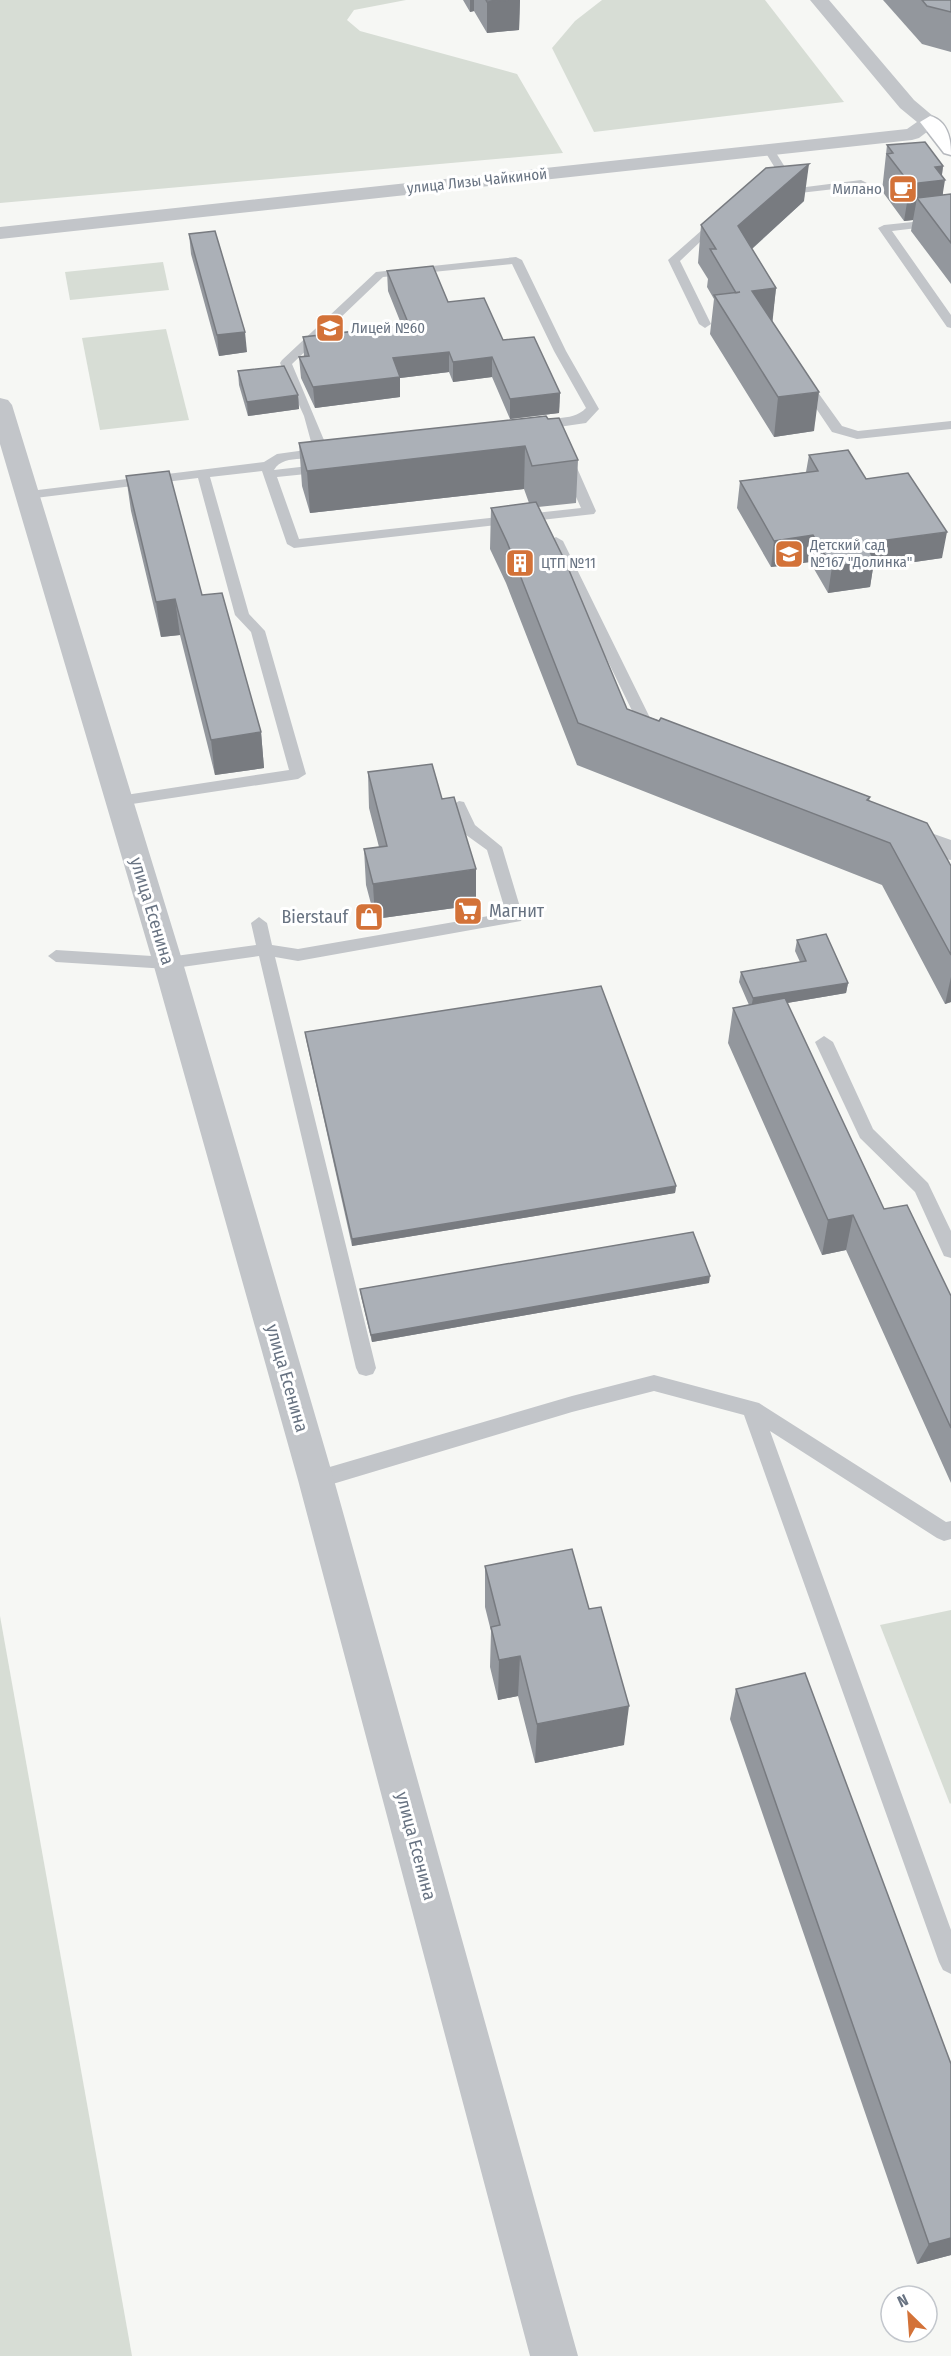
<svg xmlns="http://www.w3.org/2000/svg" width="951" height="2356" viewBox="0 0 951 2356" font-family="'Fira Sans Condensed',sans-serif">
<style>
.green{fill:#d7ddd5}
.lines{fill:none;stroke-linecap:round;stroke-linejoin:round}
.secondary-casing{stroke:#b5b8bd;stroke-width:3}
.service{fill:#c2c5c9;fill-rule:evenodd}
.minor{fill:#c2c5c9;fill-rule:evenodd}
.secondary{fill:#fff;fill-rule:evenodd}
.wall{fill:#93979d}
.shaded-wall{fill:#787b80}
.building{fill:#abb0b7;stroke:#787b80;stroke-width:1.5}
.labels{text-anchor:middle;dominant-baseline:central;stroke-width:6;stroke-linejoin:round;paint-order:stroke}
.far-street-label{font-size:15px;fill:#687382;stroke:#fff}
.far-poi-label{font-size:15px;fill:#687382;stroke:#fff;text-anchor:start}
.street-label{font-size:18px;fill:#687382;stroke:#fff}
.poi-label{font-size:18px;fill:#687382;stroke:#fff;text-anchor:start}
</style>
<rect width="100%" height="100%" fill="#f6f7f4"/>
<!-- green -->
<g class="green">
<polygon points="0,0 406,0 354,10 347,20 360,31 517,74 563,153 0,203"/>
<polygon points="602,0 765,0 844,102 594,132 552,48 575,21"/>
<polygon points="163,262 169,290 70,300 65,272"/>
<polygon points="166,329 189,420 100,430 82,338"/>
<polygon points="951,1610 951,1803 950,1804 880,1625"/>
<polygon points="0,1616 132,2356 0,2356"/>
</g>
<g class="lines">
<!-- secondary casing -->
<g class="secondary-casing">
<path id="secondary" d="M930,116c18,5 21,23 21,39l-7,-2 -24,-31z"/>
</g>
<!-- service -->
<g class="service">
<polygon points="765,148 773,148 798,188 861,180 867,183 861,186 791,194 764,150"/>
<polygon points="719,215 723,216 723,220 680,261 711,324 705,328 699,324 668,260"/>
<polygon points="951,218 951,224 892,231 951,315 951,328 947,327 878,228 884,225"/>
<path d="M516,257l6,3 44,91 33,58 -13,14 -48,7 -6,-4c14,-13 39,-2 54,-18l-32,-57 -42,-87 -129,13 -91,87 37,88c-13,13 -44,-1 -55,18l52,-6 7,4 -7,4 -49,5 22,62 282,-31 -21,-47 7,-4 7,4 22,50 -2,3 -300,34 -7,-4 -25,-73 -52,6 39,137 16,17 41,143 -8,5 -179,27 -5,-1 -3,-4 8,-5 170,-26 -38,-138 -16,-17 -37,-137 -171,21 -5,-1v-6l242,-30 13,-8 36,-5 -9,-33 -24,-53 2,-3 94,-88z"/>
<polygon points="805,379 809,380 842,426 858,431 951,421 951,429 857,439 832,432 799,383"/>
<polygon points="556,537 563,541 654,726 663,732 661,735 651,735 641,729 549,541"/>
<polygon points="459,801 464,802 475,825 502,847 523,917 521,921 298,961 275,957 376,1368 373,1374 366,1376 359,1374 356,1368 259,956 168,969 56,962 48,956 56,950 168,957 256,945 251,923 259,917 267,923 272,945 298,949 506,913 487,850 462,832 451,806"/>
<polygon points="914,827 951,840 951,860 945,859 939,848 908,836 906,832"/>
<polygon points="824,1036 833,1042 873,1129 928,1183 951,1231 951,1258 944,1256 915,1192 860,1138 815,1042"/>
<polygon points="654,1375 759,1403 946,1522 951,1521 951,1539 944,1541 937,1538 770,1431 951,1930 951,1974 943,1970 939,1962 744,1415 654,1391 572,1412 316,1489 309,1486 306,1480 309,1474 316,1471 572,1396"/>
</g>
<!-- minor -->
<g class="minor">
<polygon points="810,0 829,0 914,100 940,122 919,138 912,140 0,239 0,227 907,129 917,122 900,108"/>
<polygon points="0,398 8,400 12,405 183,963 334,1480 578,2356 530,2356 298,1480 153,963 0,444"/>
</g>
<!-- secondary -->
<use href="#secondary" class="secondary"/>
</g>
<!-- wall -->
<g class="wall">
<polygon points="463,0 520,0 519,30 487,33 474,11 470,12"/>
<polygon points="883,0 951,0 951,52 922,44"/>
<polygon points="887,145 943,166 942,175 943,195 951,194 951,284 911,231 913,220 904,221 882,191"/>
<polygon points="804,201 752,249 776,288 772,321 814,431 774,437 710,334 714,299 707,287 708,279 698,263 701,225"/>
<polygon points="189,234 247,352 219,356 191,254"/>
<polygon points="387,271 448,302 503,340 560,393 559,413 510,419 492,377 453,382 449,372 400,378 400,397 315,408 301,378 299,357 304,357 303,337 402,326 388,291"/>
<polygon points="238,371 298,395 299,409 248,416 239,385"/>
<polygon points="548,419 578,460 576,503 538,507 627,709 870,797 869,801 951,866 951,1002 945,1004 882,885 577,765 506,583 490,549 491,508 529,503 524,489 310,513 302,486 299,443"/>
<polygon points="809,455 866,479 942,558 873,568 870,587 828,593 810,562 771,567 737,508 740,481 806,472"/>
<polygon points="126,476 202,595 261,732 264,768 215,775 180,635 161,637 131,511"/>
<polygon points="368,772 442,799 476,905 375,919 366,885 364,849 379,847 369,808"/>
<polygon points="797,940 848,983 846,993 787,1003 884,1209 951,1296 951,1483 846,1250 822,1255 728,1043 733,1008 749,1005 739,982 741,972 800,962 795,951"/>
<polygon points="305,1032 676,1186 675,1193 352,1246 306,1039"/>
<polygon points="709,1283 372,1342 361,1296 360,1289"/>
<polygon points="485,1566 624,1745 535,1763 518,1696 498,1700 490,1667 491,1631 485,1607"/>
<polygon points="736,1689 951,2064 951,2255 917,2264 730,1719"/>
</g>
<!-- shaded-wall -->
<g class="shaded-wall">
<polygon points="470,0 474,0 474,11 470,12"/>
<polygon points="508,0 520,0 519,30 487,33 487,2"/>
<polygon points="809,164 804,201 735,264 738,226"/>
<polygon points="943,166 941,181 945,180 939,217 917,198 913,220 904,221 910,184 935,167"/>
<polygon points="776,288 772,326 752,291"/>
<polygon points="245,332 247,352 219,356 217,335"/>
<polygon points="449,352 449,372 400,378 400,397 315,408 313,387 393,358"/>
<polygon points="492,357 492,377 453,382 453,362"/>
<polygon points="819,392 814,431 774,437 778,397"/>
<polygon points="560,393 559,413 510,419 510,399"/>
<polygon points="298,395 299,409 248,416 247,402"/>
<polygon points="525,446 524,489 310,513 307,471"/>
<polygon points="947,532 942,558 873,568 870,587 828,593 832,567 864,543"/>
<polygon points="813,535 810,562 771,567 774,541"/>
<polygon points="175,599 180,635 161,637 156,602"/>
<polygon points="261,732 264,768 215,775 211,740"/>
<polygon points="476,869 476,905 375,919 373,884"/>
<polygon points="951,977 951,1002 945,1004"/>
<polygon points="848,983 846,993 751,1009 753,998"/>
<polygon points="676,1186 675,1193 352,1246 352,1239"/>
<polygon points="853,1215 846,1250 822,1255 828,1220"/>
<polygon points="710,1276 709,1283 372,1342 371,1335"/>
<polygon points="520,1656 518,1696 498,1700 499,1660"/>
<polygon points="629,1706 624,1745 535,1763 537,1724"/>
<polygon points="951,2238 951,2255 917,2264 929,2244"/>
</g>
<!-- building -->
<g class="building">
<polygon points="486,0 508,0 487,2"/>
<polygon points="922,0 951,0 951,12 927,6"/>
<polygon points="925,142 943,166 935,167 945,180 910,184 887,154 893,153 887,145"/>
<polygon points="809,164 738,226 776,288 752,291 819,392 778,397 714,295 740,292 736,293 710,249 716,249 701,225 766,168"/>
<polygon points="951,194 951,243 917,198"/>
<polygon points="215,231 245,332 217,335 189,234"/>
<polygon points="433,266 448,302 484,298 503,340 534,337 560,393 510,399 492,357 453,362 449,352 393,358 400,377 313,387 299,357 309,356 303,337 409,325 387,271"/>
<polygon points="284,366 298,395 247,402 238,371"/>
<polygon points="546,416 548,419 559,418 578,460 532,466 525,446 307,471 299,443"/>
<polygon points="848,450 866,479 908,473 947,532 864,543 875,560 832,567 813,535 774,541 740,481 818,471 809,455"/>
<polygon points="169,471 202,595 222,593 261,732 211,740 175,599 156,602 126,476"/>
<polygon points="536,502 566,563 627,709 659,721 661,718 870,797 867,800 927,823 951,866 951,955 890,843 578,723 507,542 491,508"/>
<polygon points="432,764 442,799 454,797 476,869 373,884 364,849 387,846 368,772"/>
<polygon points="826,934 848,983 753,998 741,972 806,961 797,940"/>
<polygon points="601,986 676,1186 352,1239 305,1032"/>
<polygon points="785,998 884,1209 907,1205 951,1296 951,1428 853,1215 828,1220 733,1008"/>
<polygon points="693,1232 710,1276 371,1335 360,1289"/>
<polygon points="572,1549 589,1609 601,1607 629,1706 537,1724 520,1656 499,1660 491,1627 500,1625 485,1566"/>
<polygon points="805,1673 951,2064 951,2238 929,2244 736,1689"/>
</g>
<!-- icons -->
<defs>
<g id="cafe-square" transform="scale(1.5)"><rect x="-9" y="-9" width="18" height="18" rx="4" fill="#d37238" stroke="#fff"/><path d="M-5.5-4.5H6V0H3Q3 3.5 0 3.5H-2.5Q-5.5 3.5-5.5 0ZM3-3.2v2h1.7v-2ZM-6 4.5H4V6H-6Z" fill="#fff"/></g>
<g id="school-square" transform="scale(1.5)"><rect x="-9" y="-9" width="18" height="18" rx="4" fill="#d37238" stroke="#fff"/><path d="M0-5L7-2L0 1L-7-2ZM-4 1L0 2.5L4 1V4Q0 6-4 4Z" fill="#fff"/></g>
<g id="building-square" transform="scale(1.5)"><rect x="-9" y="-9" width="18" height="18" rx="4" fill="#d37238" stroke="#fff"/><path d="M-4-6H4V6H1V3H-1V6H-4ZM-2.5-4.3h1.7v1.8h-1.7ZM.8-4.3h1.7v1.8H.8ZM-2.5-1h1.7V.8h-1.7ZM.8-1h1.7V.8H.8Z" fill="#fff"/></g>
<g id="supermarket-square" transform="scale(1.5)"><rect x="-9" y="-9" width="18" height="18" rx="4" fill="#d37238" stroke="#fff"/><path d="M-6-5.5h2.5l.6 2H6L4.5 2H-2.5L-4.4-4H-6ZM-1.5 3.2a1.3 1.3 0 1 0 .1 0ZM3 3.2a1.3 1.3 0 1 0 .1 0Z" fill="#fff"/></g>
<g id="shop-square" transform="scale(1.5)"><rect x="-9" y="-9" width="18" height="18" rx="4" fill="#d37238" stroke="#fff"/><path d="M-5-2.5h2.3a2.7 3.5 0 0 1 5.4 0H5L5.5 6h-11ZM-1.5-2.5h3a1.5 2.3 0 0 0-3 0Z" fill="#fff"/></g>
</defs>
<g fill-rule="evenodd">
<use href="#cafe-square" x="903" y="189"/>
<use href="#school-square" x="330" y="328"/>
<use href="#school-square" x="789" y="554"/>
<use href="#building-square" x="520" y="563"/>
<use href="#supermarket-square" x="468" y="911"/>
<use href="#shop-square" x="369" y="917"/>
</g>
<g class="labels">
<!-- far-street labels -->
<g class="far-street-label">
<text transform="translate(477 181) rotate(-6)">улица Лизы Чайкиной</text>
</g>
<!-- far-poi labels -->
<g class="far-poi-label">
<text x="882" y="189" text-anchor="end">Милано</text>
<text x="351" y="328">Лицей №60</text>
<text x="810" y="545">Детский сад<tspan x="810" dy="17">№167 "Долинка"</tspan></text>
<text x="541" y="563">ЦТП №11</text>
</g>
<!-- street labels -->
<g class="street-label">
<text transform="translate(152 911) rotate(73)">улица Есенина</text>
<text transform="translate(287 1378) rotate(74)">улица Есенина</text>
<text transform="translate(416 1846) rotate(75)">улица Есенина</text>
</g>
<!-- poi labels -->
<g class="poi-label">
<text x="489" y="911">Магнит</text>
<text x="348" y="917" text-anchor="end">Bierstauf</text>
</g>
</g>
<!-- north arrow -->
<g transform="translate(909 2314) rotate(335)"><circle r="28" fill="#ffffff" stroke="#c3c7cd" stroke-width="1.5"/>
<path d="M0-4.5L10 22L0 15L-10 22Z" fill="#d37238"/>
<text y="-9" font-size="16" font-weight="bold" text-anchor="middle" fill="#687382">N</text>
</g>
</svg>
